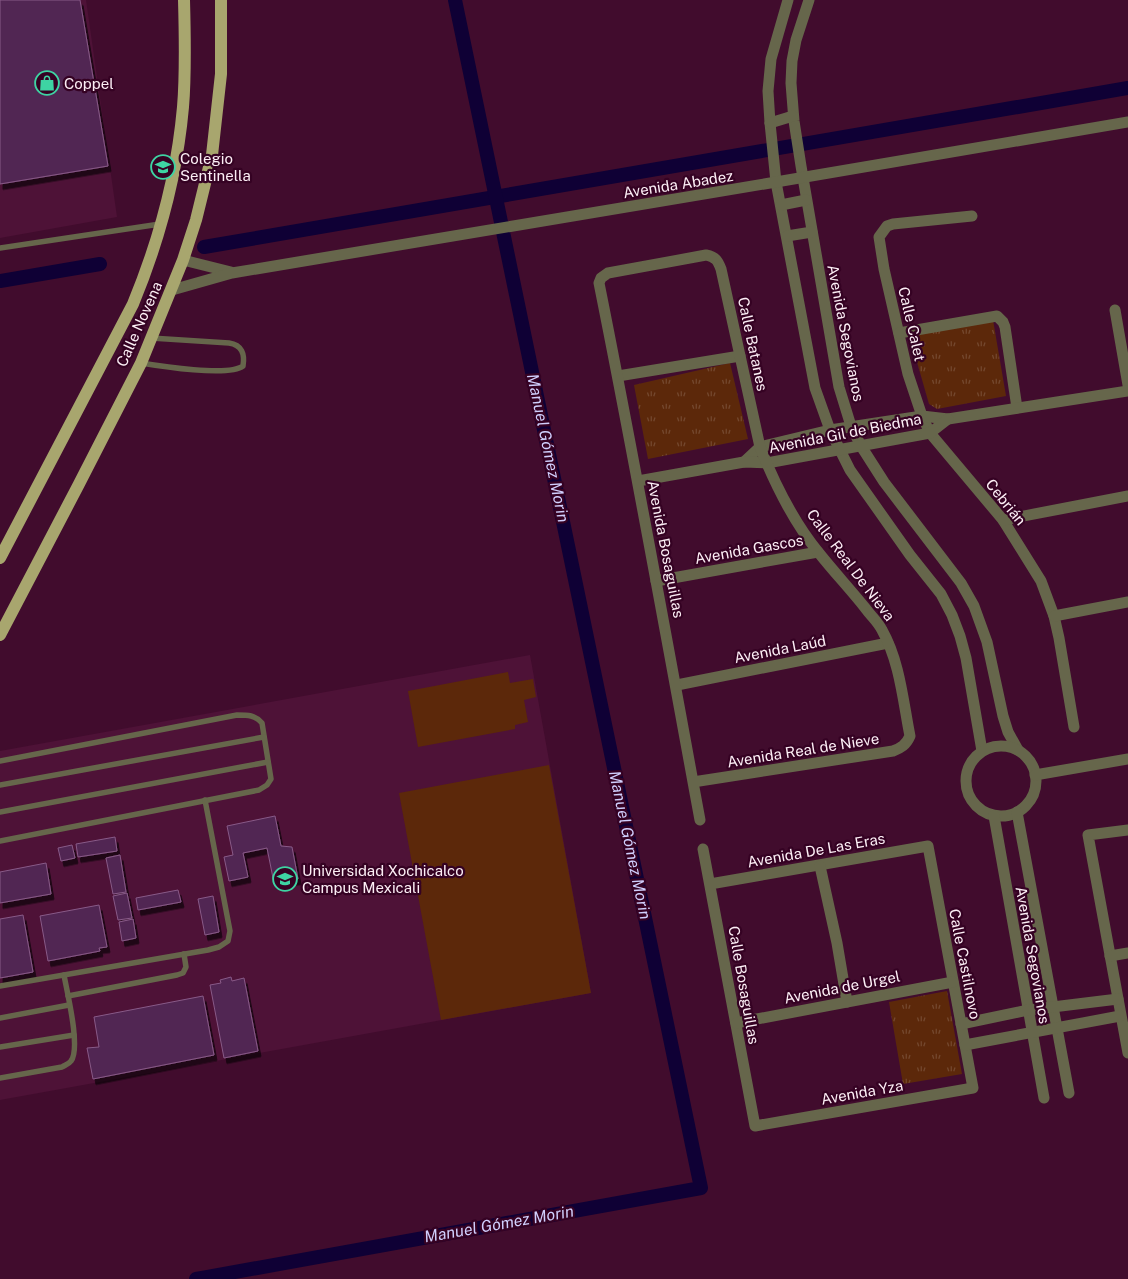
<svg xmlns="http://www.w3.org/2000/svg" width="1128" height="1279" viewBox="0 0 1128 1279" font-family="'Public Sans',sans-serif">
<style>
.built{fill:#4e1237}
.park{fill:url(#park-tufts)}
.pitch{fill:#5c280a}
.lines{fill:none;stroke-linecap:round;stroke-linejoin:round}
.canal{stroke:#0f0035;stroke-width:14}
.building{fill:#512652;stroke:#885a88;filter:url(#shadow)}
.lane{stroke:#66664b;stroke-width:5.5}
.street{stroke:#66664b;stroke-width:11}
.primary{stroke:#a8a66e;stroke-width:12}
.labels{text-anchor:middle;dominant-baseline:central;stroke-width:4.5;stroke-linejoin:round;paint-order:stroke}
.poi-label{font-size:15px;fill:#fceef5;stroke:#350223;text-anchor:start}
.street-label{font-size:15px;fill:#fceef5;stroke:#350223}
.water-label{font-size:16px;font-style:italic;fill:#d0cffd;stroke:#350223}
</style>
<defs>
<pattern id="park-tufts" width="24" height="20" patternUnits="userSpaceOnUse" patternTransform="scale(1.25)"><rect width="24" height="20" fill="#5c280a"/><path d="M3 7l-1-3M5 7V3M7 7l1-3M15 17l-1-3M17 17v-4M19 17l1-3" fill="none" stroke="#74482e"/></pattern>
<filter id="shadow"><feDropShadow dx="3" dy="5.5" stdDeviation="0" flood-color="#0009"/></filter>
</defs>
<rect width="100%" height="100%" fill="#410c2d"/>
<!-- built -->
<g class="built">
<polygon points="0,0 86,0 117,217 0,238"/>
<polygon points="530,655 591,993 0,1100 0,751"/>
</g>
<!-- park -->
<g class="park">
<polygon points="993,320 1006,396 937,409 929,404 917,362 912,336"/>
<polygon points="730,363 748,439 648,459 634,385"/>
<polygon points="947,991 962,1074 903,1084 889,1002"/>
</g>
<!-- pitch -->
<g class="pitch">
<polygon points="508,672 510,683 533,679 536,697 524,700 528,722 515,725 515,729 418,747 408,691"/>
<polygon points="549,765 591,993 441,1020 399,793"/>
</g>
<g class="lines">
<!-- canal -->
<g class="canal">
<polyline points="204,247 1128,88"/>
<polyline points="0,281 100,264"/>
<polyline points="196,1279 701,1188 455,0"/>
</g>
</g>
<!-- building -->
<g class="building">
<polygon points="0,0 80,0 108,166 0,184"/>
<polygon points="275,816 281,846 292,847 298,879 274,883 267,848 243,853 248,877 229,881 224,857 233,855 227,826"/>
<polygon points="115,837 117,851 78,857 76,844"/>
<polygon points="72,845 75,858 61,861 58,848"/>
<polygon points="120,855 126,892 113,894 106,858"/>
<polygon points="46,863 51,894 0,903 0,872"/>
<polygon points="178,890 181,902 138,910 136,898"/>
<polygon points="127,893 132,918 118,920 113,896"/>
<polygon points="213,896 219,932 205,935 198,899"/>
<polygon points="99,905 107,947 99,948 100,951 48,961 40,916"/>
<polygon points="23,915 33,972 0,978 0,919"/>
<polygon points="133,919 136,938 122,941 119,922"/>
<polygon points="231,977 232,981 244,978 258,1051 224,1058 210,985 221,983 220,980"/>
<polygon points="203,996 214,1055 93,1079 87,1048 99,1047 94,1017"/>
</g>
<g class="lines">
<!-- lane -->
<g class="lane">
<polyline points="0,248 160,224"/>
<path d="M141,363c18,3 88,14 102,3 2,-12 -1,-21 -14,-23l-78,-5"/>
<path d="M0,761l237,-46c11,0 18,0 25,8l9,56 -4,6 -8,5 -259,51"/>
<polyline points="0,785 264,737"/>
<polyline points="0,812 268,762"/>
<polyline points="0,986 208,950 219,947 228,941 230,931 205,800"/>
<polyline points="68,996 177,975 183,973 186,967 184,954"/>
<polyline points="0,1018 69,1005"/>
<polyline points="0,1047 74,1035"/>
<path d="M0,1078l62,-11c3,-2 7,-3 9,-6 10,-13 -4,-69 -7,-86"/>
</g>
<!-- street -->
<g class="street">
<polyline points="788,0 771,59 768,91 770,123 776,182 815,388 830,430 850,470 910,555 941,594 952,615 960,636 966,658 982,751"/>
<polyline points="809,0 796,40 792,61 791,83 794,121 801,166 839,387 851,426 861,446 884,482 961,583 974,606 987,642 1003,716 1008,732 1018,750"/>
<polyline points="770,123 793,116"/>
<polyline points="781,205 806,200"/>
<polyline points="972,216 893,224 887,226 879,237 884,269 908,374 922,416 930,433 1003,520 1041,581 1054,616 1059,638 1074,727"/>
<polyline points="787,236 812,232"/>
<polyline points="183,260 231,272"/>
<polyline points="172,290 232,273 776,182 1128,122"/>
<polyline points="1115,310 1128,385"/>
<polyline points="899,333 997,316 1003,322 1005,327 1017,408"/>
<polyline points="618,376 740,356"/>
<polyline points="744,462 760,447 830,430 922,416 948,419 1128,391"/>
<polyline points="638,481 744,462 767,463 930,433 948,419"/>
<polyline points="1003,520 1128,496"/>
<polyline points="656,581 818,552"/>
<polyline points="1054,616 1128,602"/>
<polyline points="677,685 888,643"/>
<circle cx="1001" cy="781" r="35"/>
<polyline points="1035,775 1128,759"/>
<path d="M693,782l200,-31c8,-3 13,-6 17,-15 -7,-35 -10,-74 -28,-106 -4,-8 -11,-14 -16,-21 -15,-19 -32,-37 -47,-56 -24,-29 -45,-71 -59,-106l-39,-178c-3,-8 -5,-12 -15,-14l-98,18 -7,5 -2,5c36,179 68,358 101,537"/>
<polyline points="1017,812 1069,1093"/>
<polyline points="994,816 1044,1098"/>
<polyline points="1128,830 1088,835 1128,1053"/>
<polyline points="703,849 755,1126 973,1088 928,846 710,884"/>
<polyline points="820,866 837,943 847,1002"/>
<polyline points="1110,956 1128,953"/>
<polyline points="736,1023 953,982"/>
<polyline points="961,1024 1028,1010 1118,999"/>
<polyline points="965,1045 1120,1016"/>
</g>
<!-- primary -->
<g class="primary">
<path d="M0,558l133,-254c26,-63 44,-129 50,-197 3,-35 2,-71 1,-107"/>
<polyline points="0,635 79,484 141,363 183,260 196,220 212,155 221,74 221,0"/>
</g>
</g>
<!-- icons -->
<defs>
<g id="shop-ring" transform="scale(1.25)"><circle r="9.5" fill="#350223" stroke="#3ed4a3" stroke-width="1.5"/><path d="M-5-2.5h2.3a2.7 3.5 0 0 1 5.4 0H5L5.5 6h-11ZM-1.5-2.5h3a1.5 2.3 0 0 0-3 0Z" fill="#3ed4a3"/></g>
<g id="school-ring" transform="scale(1.25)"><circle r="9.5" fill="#350223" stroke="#3ed4a3" stroke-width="1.5"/><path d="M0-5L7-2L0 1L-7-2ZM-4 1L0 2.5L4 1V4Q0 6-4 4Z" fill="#3ed4a3"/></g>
<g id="university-ring" transform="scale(1.25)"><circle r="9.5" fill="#350223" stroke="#3ed4a3" stroke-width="1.5"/><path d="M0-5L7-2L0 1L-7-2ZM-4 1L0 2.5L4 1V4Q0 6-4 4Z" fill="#3ed4a3"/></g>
</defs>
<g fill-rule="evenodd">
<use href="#shop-ring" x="47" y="83"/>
<use href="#school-ring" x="163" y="167"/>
<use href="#university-ring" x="285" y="879"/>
</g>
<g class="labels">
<!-- poi labels -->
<g class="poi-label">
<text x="64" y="83">Coppel</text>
<text x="180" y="158">Colegio<tspan x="180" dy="17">Sentinella</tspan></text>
<text x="302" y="870">Universidad Xochicalco<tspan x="302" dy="17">Campus Mexicali</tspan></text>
</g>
<!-- street labels -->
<g class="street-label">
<text transform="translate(678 184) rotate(-9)">Avenida Abadez</text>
<text transform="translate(139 324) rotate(-66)">Calle Novena</text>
<text transform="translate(912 324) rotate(77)">Calle Calet</text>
<text transform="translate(846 333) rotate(79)">Avenida Segovianos</text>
<text transform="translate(753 344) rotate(78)">Calle Batanes</text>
<text transform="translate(845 433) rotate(-11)">Avenida Gil de Biedma</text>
<text transform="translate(1006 502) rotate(51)">Cebrián</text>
<text transform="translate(666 549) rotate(79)">Avenida Bosaguillas</text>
<text transform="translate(749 549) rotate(-10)">Avenida Gascos</text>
<text transform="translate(851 565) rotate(53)">Calle Real De Nieva</text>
<text transform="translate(780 649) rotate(-11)">Avenida Laúd</text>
<text transform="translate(803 750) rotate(-9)">Avenida Real de Nieve</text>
<text transform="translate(816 850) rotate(-10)">Avenida De Las Eras</text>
<text transform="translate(1033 955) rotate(80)">Avenida Segovianos</text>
<text transform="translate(965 964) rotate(79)">Calle Castilnovo</text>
<text transform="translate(744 985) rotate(80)">Calle Bosaguillas</text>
<text transform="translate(842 987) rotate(-11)">Avenida de Urgel</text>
<text transform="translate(862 1092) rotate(-10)">Avenida Yza</text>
</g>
<!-- water labels -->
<g class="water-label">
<text transform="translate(548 448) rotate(78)">Manuel Gómez Morin</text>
<text transform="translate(630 845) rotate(78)">Manuel Gómez Morin</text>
<text transform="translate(499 1224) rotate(-10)">Manuel Gómez Morin</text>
</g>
</g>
</svg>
